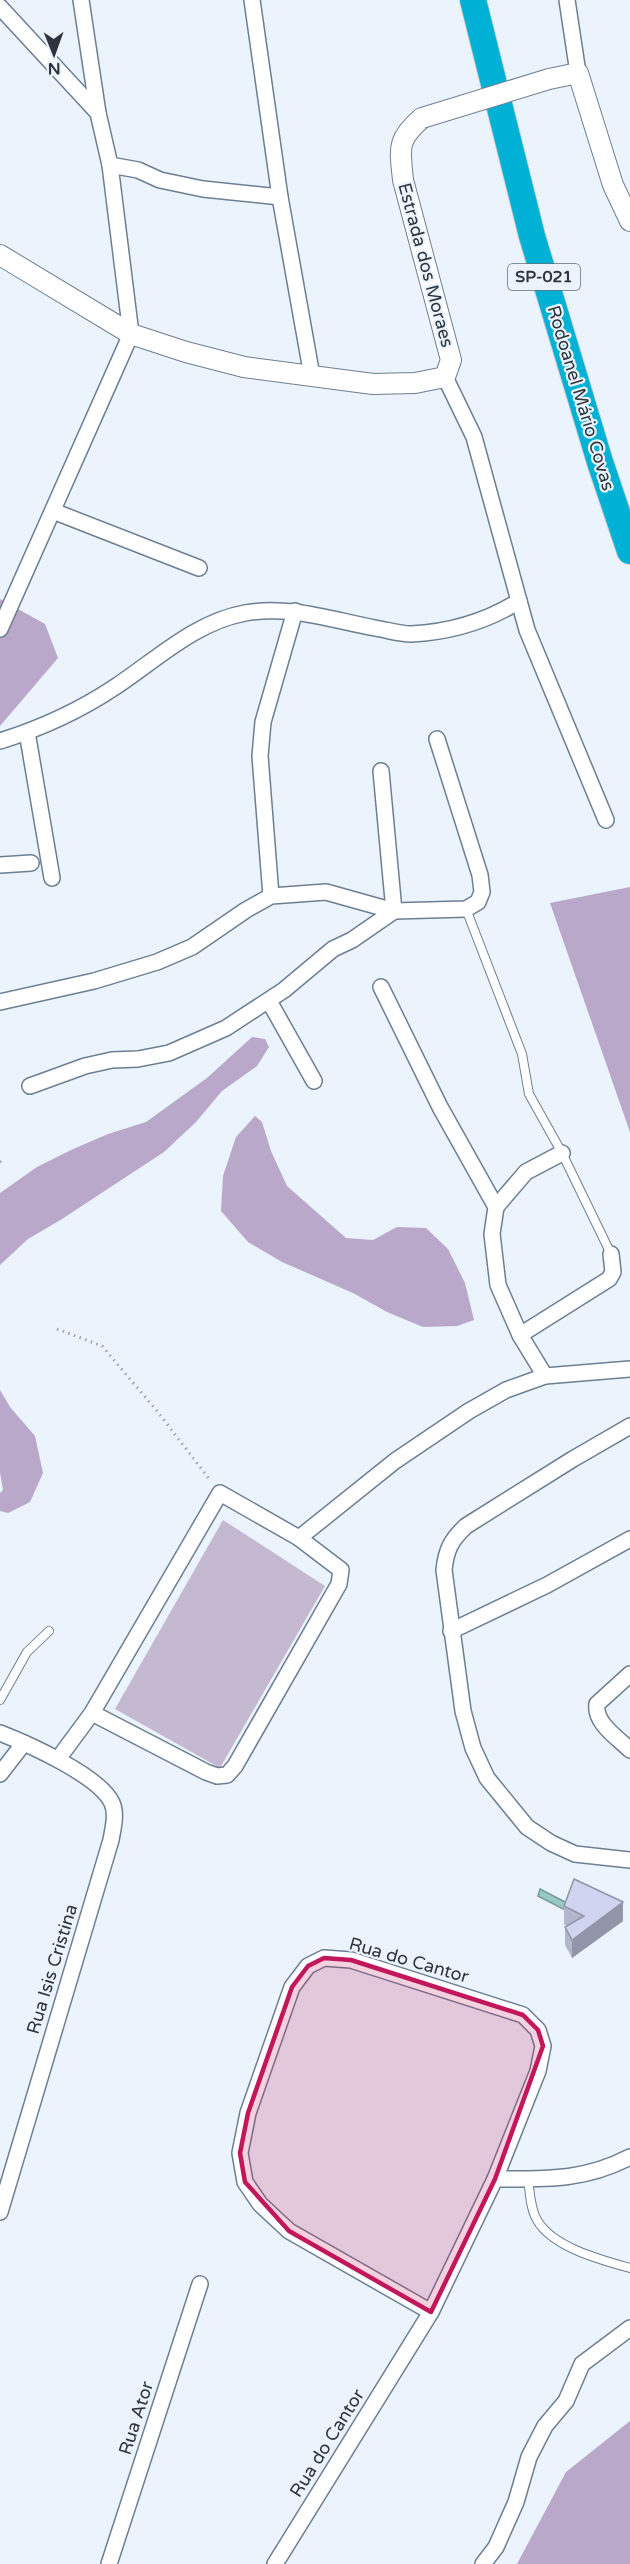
<svg xmlns="http://www.w3.org/2000/svg" width="630" height="2564" viewBox="0 0 630 2564" font-family="'Varela Round',sans-serif">
<style>
.green{fill:#c5b8d1}
.forest{fill:#b9a8c9}
.water{fill:#98c9c5;stroke:#789d9c;stroke-width:1.5}
.lines{fill:none;stroke-linecap:round;stroke-linejoin:round}
.lane-casing{stroke:#6c7f93;stroke-width:10}
.street-casing{stroke:#6c7f93;stroke-width:18}
.secondary-casing{stroke:#6c7f93;stroke-width:22}
.highway-casing{stroke:#cdcfd1;stroke-width:28}
.path{stroke:#9ca4ad;stroke-width:3;stroke-dasharray:1.5 4.5;stroke-linecap:butt}
.lane{stroke:#fff;stroke-width:8}
.street{stroke:#fff;stroke-width:15}
.secondary{stroke:#fff;stroke-width:20}
.highway{stroke:#00b1d6;stroke-width:26}
.secondary-bridge-casing{stroke:#6c7f93;stroke-width:22;stroke-linecap:butt}
.secondary-bridge{stroke:#fff;stroke-width:20}
.wall{fill:#b4b6ce}
.shaded-wall{fill:#9294a8}
.building{fill:#d1d4f0;stroke:#9294a8;stroke-width:1.5}
.marked{fill:#c2185b;fill-opacity:0.2;stroke:#c2185b;stroke-width:4.5;stroke-linejoin:round}
.labels{text-anchor:middle;dominant-baseline:central;stroke-width:4.5;stroke-linejoin:round;paint-order:stroke}
.shield{fill:#ebf3fc;stroke:#666e77;stroke-width:1.5}
.shield-label{font-size:16px;font-weight:bold;fill:#2d353e}
.street-label{font-size:18px;fill:#2d353e;stroke:#ebf3fc}
</style>
<rect width="100%" height="100%" fill="#ebf3fc"/>
<!-- green -->
<polygon class="green" points="223,1520 325,1586 220,1768 115,1709"/>
<!-- forest -->
<g class="forest">
<polygon points="0,599 45,624 58,658 0,726"/>
<polygon points="630,887 630,1132 550,903"/>
<polygon points="252,1037 265,1039 269,1047 257,1066 222,1091 196,1122 164,1152 62,1219 28,1239 0,1265 0,1193 37,1167 71,1150 108,1134 146,1122 207,1078"/>
<polygon points="255,1116 262,1122 271,1151 287,1186 346,1238 373,1240 397,1227 426,1228 448,1249 465,1283 474,1320 457,1326 423,1327 387,1312 353,1293 282,1262 248,1242 221,1211 223,1176 236,1137"/>
<polygon points="0,1390 10,1407 35,1436 43,1473 30,1502 8,1513 0,1511 0,1493 3,1490 0,1472"/>
<polygon points="630,2421 630,2564 517,2564 566,2472"/>
</g>
<!-- water -->
<polygon class="water" points="540,1889 567,1903 565,1910 538,1896"/>
<g class="lines">
<!-- lane casing -->
<g class="lane-casing">
<g id="lane">
<polyline points="466,909 522,1054 529,1094 562,1153 611,1254"/>
<polyline points="0,1700 27,1652 49,1631"/>
<path d="M528,2179c2,13 2,29 9,41 15,27 64,40 93,48"/>
</g>
</g>
<!-- street casing -->
<g class="street-casing">
<g id="street">
<polyline points="81,0 98,113 110,165 138,170 160,180 203,189 280,197"/>
<polyline points="252,0 280,197 312,376"/>
<polyline points="567,0 578,73"/>
<polyline points="0,7 98,113"/>
<polyline points="53,511 199,568"/>
<polyline points="519,601 527,630 606,820"/>
<polyline points="0,629 131,334 110,165"/>
<polyline points="27,732 52,878"/>
<path d="M0,741c42,-13 79,-30 115,-54 41,-27 80,-65 130,-74 44,-8 87,7 130,15 12,2 25,6 36,6 39,-2 76,-13 108,-33l-45,-164 -29,-60"/>
<polyline points="0,865 31,863"/>
<polyline points="271,896 260,756 263,722 295,611"/>
<polyline points="381,987 440,1107 496,1207 492,1234 498,1285 520,1335 545,1376"/>
<polyline points="269,1001 314,1081"/>
<polyline points="0,1002 94,981 157,962 192,947 246,910 271,896 326,892 394,911 466,909 478,902 482,892 480,875 437,739"/>
<polyline points="30,1086 85,1066 112,1060 138,1059 169,1053 226,1028 284,990 333,949 352,940 394,911 381,771"/>
<polyline points="496,1207 526,1172 562,1153"/>
<polyline points="520,1335 609,1279 613,1272 611,1254"/>
<path d="M630,1426l-57,33 -107,67c-15,14 -20,24 -22,44l19,141 10,37 14,30 40,49 24,16 24,11 55,6"/>
<polyline points="299,1538 395,1461 469,1411 506,1390 545,1376 630,1369"/>
<polyline points="451,1631 547,1585 630,1539"/>
<path d="M630,1674l-33,30c-3,19 21,34 33,46"/>
<path d="M0,1733c28,11 100,43 112,70 5,11 1,25 -1,37l-111,372"/>
<polyline points="58,1759 92,1713 220,1493 299,1538 341,1570 339,1584 235,1766 227,1775 217,1776 206,1772 92,1713"/>
<polyline points="0,1774 24,1743"/>
<path d="M495,2179c51,0 89,2 135,-22"/>
<polyline points="109,2564 200,2284"/>
<polyline points="275,2564 431,2312 495,2179 538,2071 543,2046 538,2030 523,2015 351,1960 324,1958 308,1966 292,1987 248,2113 240,2153 245,2182 260,2204 289,2231 431,2312"/>
<polyline points="483,2564 496,2547 516,2502 529,2457 545,2426 566,2401 582,2364 630,2328"/>
</g>
</g>
<!-- secondary casing -->
<g class="secondary-casing">
<g id="secondary">
<polyline points="549,79 578,73 613,185 630,221"/>
<path d="M0,255l131,79 55,18 58,15 129,17 42,-1 30,-6 6,-17 -48,-180c-3,-31 -7,-40 19,-62"/>
</g>
</g>
<!-- highway casing -->
<g class="highway-casing">
<polyline id="highway" points="473,0 532,236 600,462 630,551"/>
</g>
<!-- path -->
<g class="path">
<polyline points="0,1162 4,1159"/>
<polyline points="57,1329 102,1346 157,1411 210,1480"/>
</g>
<!-- lane -->
<use href="#lane" class="lane"/>
<!-- street -->
<use href="#street" class="street"/>
<!-- secondary -->
<use href="#secondary" class="secondary"/>
<!-- highway -->
<use href="#highway" class="highway"/>
<!-- secondary-bridge casing -->
<g class="secondary-bridge-casing">
<polyline id="secondary-bridge" points="422,118 549,79"/>
</g>
<!-- secondary-bridge -->
<use href="#secondary-bridge" class="secondary-bridge"/>
</g>
<!-- wall -->
<polygon class="wall" points="564,1906 623,1921 572,1958 565,1945 565,1927 567,1926 564,1924"/>
<!-- shaded-wall -->
<polygon class="shaded-wall" points="623,1902 623,1921 572,1958 572,1940"/>
<!-- building -->
<polygon class="building" points="574,1879 623,1902 572,1940 565,1927 584,1916 564,1906"/>
<!-- marked area -->
<path class="marked" d="M324,1958l27,2 172,55 15,15 5,16 -48,133 -64,133 -142,-81 -44,-49 -5,-29 8,-40 44,-126 16,-21z"/>
<g class="labels">
<!-- shield labels -->
<rect class="shield" x="508" y="264" width="72" height="26" rx="4.5"/>
<g class="shield-label">
<text x="544" y="277">SP-021</text>
</g>
<!-- street labels -->
<g class="street-label">
<text transform="translate(426 265) rotate(75)">Estrada dos Moraes</text>
<text transform="translate(581 398) rotate(73)">Rodoanel Mário Covas</text>
<text transform="translate(409 1960) rotate(16)">Rua do Cantor</text>
<text transform="translate(52 1969) rotate(-73)">Rua Isis Cristina</text>
<text transform="translate(136 2418) rotate(-72)">Rua Ator</text>
<text transform="translate(327 2443) rotate(-58)">Rua do Cantor</text>
</g>
</g>
<!-- north arrow -->
<g transform="translate(54 54) rotate(179)" stroke="#ebf3fc" stroke-width="4.5" paint-order="stroke">
<path d="M0-4.5L10 22L0 15L-10 22Z" fill="#2d353e"/>
<text y="-9" font-size="16" font-weight="bold" text-anchor="middle" fill="#2d353e">N</text>
</g>
</svg>
